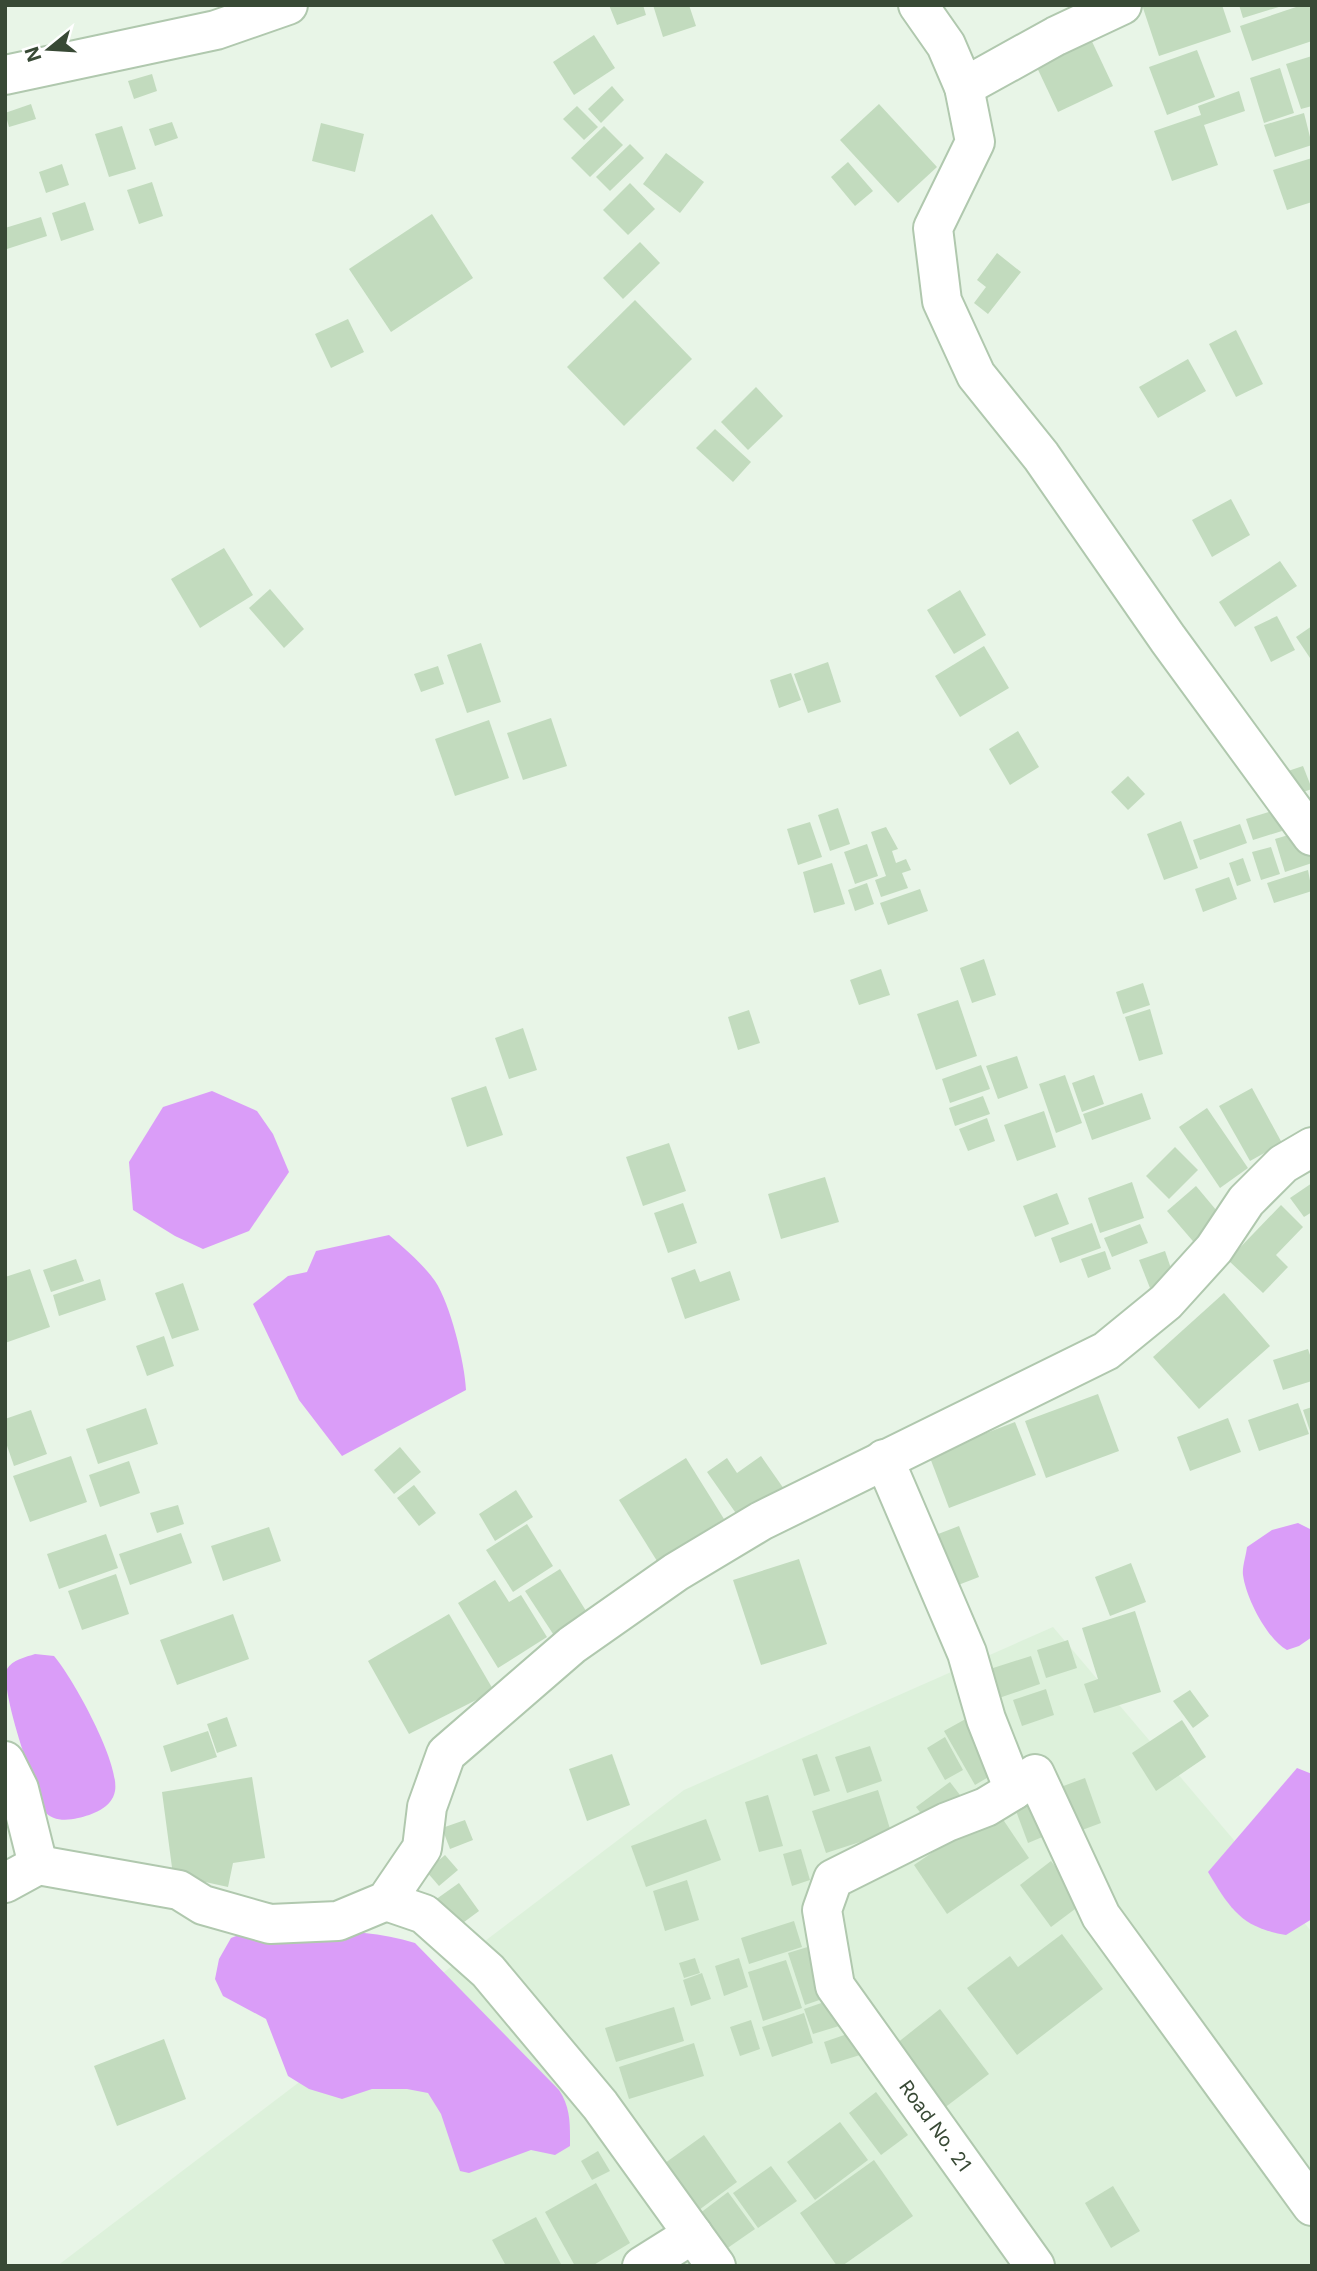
<svg xmlns="http://www.w3.org/2000/svg" width="1317" height="2271" viewBox="0 0 1317 2271" font-family="Inter,sans-serif">
<style>
.residential{fill:#ddf1db}
.water{fill:#da9df8}
.building{fill:#c2dbbe}
.lines{fill:none;stroke-linecap:round;stroke-linejoin:round}
.minor-casing{stroke:#b0c8ae;stroke-width:42}
.minor{stroke:#fff;stroke-width:38}
.labels{text-anchor:middle;dominant-baseline:central;stroke-width:5;stroke-linejoin:round;paint-order:stroke}
.street-label{font-size:19px;fill:#384935;stroke:#fff}
</style>
<rect width="100%" height="100%" fill="#e8f5e7"/>
<!-- residential -->
<polygon class="residential" points="1053,1627 1312,1932 1312,2266 57,2266 684,1790"/>
<!-- water -->
<g class="water">
<polygon points="212,1091 257,1111 273,1134 289,1172 249,1231 203,1249 175,1236 133,1210 129,1162 163,1107"/>
<path d="M389,1235c17,15 33,28 46,46 15,22 30,82 31,109l-124,66 -43,-56 -46,-96 35,-28 19,-4 9,-21z"/>
<path d="M1298,1523l14,7v107l-13,9 -12,4c-20,-11 -41,-52 -44,-75 -1,-8 3,-19 4,-28l25,-17z"/>
<path d="M35,1654l19,2c19,22 66,107 61,135 -3,17 -23,24 -37,27 -12,3 -26,3 -34,-7 -10,-27 -44,-118 -37,-142 5,-9 19,-12 28,-15z"/>
<path d="M1297,1768l15,6v145l-26,16c-44,-7 -56,-26 -78,-63z"/>
<path d="M249,1931c55,1 113,-5 166,12l144,147c12,18 11,35 11,56l-15,9 -24,-5 -62,23 -9,-2 -19,-57 -13,-21 -21,-4h-35l-30,10 -33,-10 -21,-13 -22,-57 -43,-23 -8,-17 4,-20 12,-21z"/>
</g>
<!-- building -->
<g class="building">
<polygon points="609,5 643,5 646,15 617,25"/>
<polygon points="653,5 689,5 696,26 663,37"/>
<polygon points="1142,5 1222,5 1231,32 1159,56"/>
<polygon points="1239,5 1282,5 1282,6 1243,18"/>
<polygon points="1302,5 1310,5 1312,11 1312,41 1252,61 1240,26"/>
<polygon points="1087,31 1113,86 1058,112 1032,57"/>
<polygon points="594,35 615,68 574,95 553,62"/>
<polygon points="1197,50 1215,97 1167,115 1149,67"/>
<polygon points="1312,56 1312,106 1301,109 1286,64"/>
<polygon points="1280,68 1294,113 1264,123 1250,78"/>
<polygon points="152,74 157,91 134,99 128,81"/>
<polygon points="612,86 624,100 601,123 588,109"/>
<polygon points="1239,91 1245,111 1204,125 1218,165 1172,181 1154,131 1201,115 1198,106"/>
<polygon points="31,104 36,119 9,127 5,113"/>
<polygon points="879,104 937,167 898,203 840,140"/>
<polygon points="577,106 598,127 584,140 563,119"/>
<polygon points="1304,113 1312,145 1275,157 1264,125"/>
<polygon points="172,122 178,138 155,146 149,129"/>
<polygon points="321,123 364,134 355,172 312,161"/>
<polygon points="122,126 136,169 109,177 95,134"/>
<polygon points="604,126 623,145 590,177 571,158"/>
<polygon points="630,144 644,158 610,191 596,177"/>
<polygon points="666,153 704,182 680,213 643,184"/>
<polygon points="1312,158 1312,202 1287,210 1273,170"/>
<polygon points="848,162 873,191 855,206 831,177"/>
<polygon points="62,164 69,185 46,193 39,172"/>
<polygon points="152,182 163,216 139,224 127,190"/>
<polygon points="630,183 655,209 628,235 603,210"/>
<polygon points="85,202 94,230 61,241 52,213"/>
<polygon points="432,214 473,278 391,332 349,269"/>
<polygon points="41,217 47,236 7,249 5,228"/>
<polygon points="640,242 660,263 623,299 603,278"/>
<polygon points="997,253 1021,272 988,314 974,303 986,287 977,280"/>
<polygon points="635,300 692,359 624,426 567,367"/>
<polygon points="348,319 364,352 331,368 315,334"/>
<polygon points="1236,330 1263,384 1236,397 1209,344"/>
<polygon points="1188,359 1206,391 1158,418 1139,387"/>
<polygon points="756,387 783,416 748,450 721,422"/>
<polygon points="715,429 751,462 733,482 696,448"/>
<polygon points="1231,499 1250,535 1212,557 1192,520"/>
<polygon points="224,548 253,595 200,628 171,579"/>
<polygon points="1280,561 1297,586 1235,627 1219,602"/>
<polygon points="270,589 304,629 284,648 249,608"/>
<polygon points="960,590 986,635 954,654 927,610"/>
<polygon points="1277,616 1295,650 1271,662 1254,627"/>
<polygon points="1312,626 1312,661 1296,637"/>
<polygon points="481,643 501,702 467,713 447,655"/>
<polygon points="984,646 1009,688 960,717 935,676"/>
<polygon points="828,662 841,702 808,713 794,674"/>
<polygon points="438,666 444,684 421,692 414,674"/>
<polygon points="791,673 801,700 779,708 770,680"/>
<polygon points="551,718 567,766 523,780 507,733"/>
<polygon points="489,720 509,778 455,796 435,739"/>
<polygon points="1018,731 1039,767 1010,785 989,749"/>
<polygon points="1303,766 1312,789 1288,797 1279,774"/>
<polygon points="1128,776 1145,794 1128,810 1111,792"/>
<polygon points="838,808 850,844 830,851 818,815"/>
<polygon points="1275,810 1282,831 1253,840 1246,819"/>
<polygon points="1181,821 1198,868 1164,880 1147,834"/>
<polygon points="810,822 822,857 798,865 787,829"/>
<polygon points="1240,824 1247,843 1200,860 1193,840"/>
<polygon points="886,827 898,849 892,851 896,863 906,859 911,870 902,873 908,888 881,897 875,880 886,876 871,832"/>
<polygon points="1305,830 1312,863 1285,872 1275,839"/>
<polygon points="867,844 878,876 855,884 844,852"/>
<polygon points="1271,847 1280,874 1261,880 1252,852"/>
<polygon points="1243,858 1251,881 1237,886 1229,863"/>
<polygon points="832,863 845,904 814,913 803,872"/>
<polygon points="1308,870 1312,891 1274,903 1267,883"/>
<polygon points="1229,877 1237,899 1203,912 1195,889"/>
<polygon points="867,883 874,904 855,911 848,890"/>
<polygon points="920,889 928,911 888,925 880,903"/>
<polygon points="984,959 996,995 972,1003 960,968"/>
<polygon points="881,969 890,995 859,1005 850,980"/>
<polygon points="1143,983 1150,1005 1123,1014 1116,992"/>
<polygon points="958,1000 977,1056 936,1070 917,1014"/>
<polygon points="1150,1009 1163,1054 1139,1061 1125,1017"/>
<polygon points="749,1010 760,1043 738,1050 728,1017"/>
<polygon points="523,1028 537,1070 509,1079 495,1038"/>
<polygon points="1017,1056 1028,1088 998,1099 986,1066"/>
<polygon points="981,1065 990,1089 950,1103 942,1079"/>
<polygon points="1065,1075 1082,1123 1056,1133 1039,1084"/>
<polygon points="1094,1075 1104,1104 1082,1112 1072,1083"/>
<polygon points="486,1086 503,1135 467,1147 451,1098"/>
<polygon points="1252,1088 1282,1143 1250,1161 1219,1106"/>
<polygon points="1142,1093 1151,1119 1092,1140 1083,1114"/>
<polygon points="983,1096 990,1114 955,1126 949,1108"/>
<polygon points="1207,1108 1248,1168 1220,1188 1179,1127"/>
<polygon points="1044,1111 1056,1147 1017,1161 1004,1125"/>
<polygon points="987,1118 995,1141 968,1151 959,1129"/>
<polygon points="669,1143 686,1191 643,1206 626,1157"/>
<polygon points="1175,1147 1198,1170 1169,1199 1146,1176"/>
<polygon points="825,1177 839,1222 781,1239 768,1194"/>
<polygon points="1132,1182 1144,1218 1100,1233 1088,1198"/>
<polygon points="1312,1183 1312,1212 1304,1217 1290,1198"/>
<polygon points="1196,1186 1227,1223 1198,1247 1167,1211"/>
<polygon points="1057,1193 1069,1224 1035,1237 1023,1206"/>
<polygon points="683,1203 697,1243 668,1253 654,1213"/>
<polygon points="1281,1205 1303,1227 1276,1255 1288,1267 1263,1293 1228,1260"/>
<polygon points="1092,1223 1101,1248 1060,1263 1051,1238"/>
<polygon points="1140,1224 1148,1243 1112,1257 1104,1238"/>
<polygon points="1105,1251 1111,1269 1088,1278 1081,1259"/>
<polygon points="1165,1251 1175,1280 1150,1288 1139,1260"/>
<polygon points="76,1259 84,1281 51,1292 43,1270"/>
<polygon points="30,1269 50,1327 5,1343 5,1277"/>
<polygon points="695,1269 700,1282 730,1271 740,1300 685,1319 671,1278"/>
<polygon points="100,1279 106,1300 59,1316 53,1295"/>
<polygon points="183,1283 199,1330 172,1339 155,1293"/>
<polygon points="1224,1293 1270,1346 1199,1409 1153,1357"/>
<polygon points="164,1336 174,1366 147,1376 136,1346"/>
<polygon points="1308,1349 1312,1361 1312,1381 1283,1390 1273,1360"/>
<polygon points="1098,1394 1119,1451 1046,1478 1025,1421"/>
<polygon points="1298,1403 1309,1434 1259,1451 1248,1420"/>
<polygon points="1312,1407 1312,1434 1311,1434 1303,1410"/>
<polygon points="146,1408 158,1444 98,1464 86,1429"/>
<polygon points="31,1410 47,1454 14,1466 5,1440 5,1419"/>
<polygon points="1228,1418 1241,1452 1190,1471 1177,1437"/>
<polygon points="1015,1422 1036,1475 949,1508 929,1455"/>
<polygon points="400,1447 421,1472 394,1494 374,1470"/>
<polygon points="71,1456 87,1502 30,1522 13,1476"/>
<polygon points="761,1456 784,1489 740,1519 707,1472 727,1458 737,1473"/>
<polygon points="686,1458 724,1519 657,1561 619,1500"/>
<polygon points="129,1461 140,1493 100,1507 89,1475"/>
<polygon points="414,1485 436,1513 419,1526 397,1498"/>
<polygon points="516,1490 533,1517 495,1541 479,1514"/>
<polygon points="178,1505 184,1524 157,1533 150,1513"/>
<polygon points="527,1524 553,1566 513,1592 486,1550"/>
<polygon points="959,1526 979,1577 927,1597 907,1546"/>
<polygon points="269,1527 281,1561 223,1581 211,1546"/>
<polygon points="181,1533 192,1563 130,1585 119,1554"/>
<polygon points="106,1534 118,1568 59,1589 47,1554"/>
<polygon points="799,1559 827,1644 761,1665 733,1580"/>
<polygon points="1131,1563 1146,1602 1110,1616 1095,1577"/>
<polygon points="560,1569 591,1619 557,1640 525,1591"/>
<polygon points="116,1574 129,1614 82,1630 68,1591"/>
<polygon points="495,1580 509,1602 521,1595 547,1637 498,1668 458,1603"/>
<polygon points="1135,1611 1161,1692 1094,1713 1084,1684 1098,1679 1082,1628"/>
<polygon points="233,1614 249,1659 177,1685 160,1640"/>
<polygon points="449,1614 494,1691 409,1734 368,1661"/>
<polygon points="1068,1640 1077,1668 1046,1678 1037,1650"/>
<polygon points="1031,1656 1040,1684 999,1698 990,1669"/>
<polygon points="1046,1689 1054,1715 1022,1726 1013,1700"/>
<polygon points="1190,1690 1209,1716 1193,1728 1173,1701"/>
<polygon points="971,1716 1002,1769 975,1785 944,1731"/>
<polygon points="227,1717 237,1746 217,1753 207,1724"/>
<polygon points="1182,1720 1206,1757 1156,1791 1132,1753"/>
<polygon points="208,1731 217,1757 171,1772 163,1746"/>
<polygon points="945,1737 963,1770 945,1780 927,1748"/>
<polygon points="870,1746 882,1781 847,1793 835,1757"/>
<polygon points="612,1754 630,1805 587,1821 569,1769"/>
<polygon points="817,1754 830,1791 814,1796 802,1759"/>
<polygon points="252,1777 265,1858 233,1863 228,1887 173,1875 162,1792"/>
<polygon points="1085,1778 1101,1823 1074,1833 1058,1788"/>
<polygon points="950,1782 963,1799 930,1825 916,1807"/>
<polygon points="878,1790 891,1832 826,1853 812,1811"/>
<polygon points="1037,1794 1052,1833 1028,1843 1013,1803"/>
<polygon points="768,1795 783,1846 759,1852 745,1802"/>
<polygon points="996,1809 1029,1858 947,1914 914,1865"/>
<polygon points="706,1819 721,1860 646,1887 631,1846"/>
<polygon points="465,1820 473,1840 450,1849 442,1828"/>
<polygon points="801,1849 810,1880 792,1886 783,1854"/>
<polygon points="445,1855 458,1870 439,1886 426,1871"/>
<polygon points="1051,1861 1083,1903 1051,1927 1020,1885"/>
<polygon points="687,1880 699,1920 665,1931 653,1891"/>
<polygon points="459,1883 479,1911 456,1928 435,1900"/>
<polygon points="794,1921 802,1947 749,1964 741,1938"/>
<polygon points="1062,1934 1103,1989 1017,2055 967,1988 1010,1956 1018,1967"/>
<polygon points="814,1945 831,1996 805,2005 788,1953"/>
<polygon points="695,1958 700,1973 684,1978 679,1963"/>
<polygon points="739,1958 748,1987 724,1996 715,1966"/>
<polygon points="786,1960 802,2008 763,2021 748,1972"/>
<polygon points="702,1973 711,1999 691,2006 683,1980"/>
<polygon points="830,2000 839,2026 813,2034 804,2009"/>
<polygon points="674,2007 684,2041 616,2062 605,2028"/>
<polygon points="940,2009 989,2074 935,2115 887,2051"/>
<polygon points="804,2013 813,2043 772,2057 762,2027"/>
<polygon points="751,2020 760,2049 740,2056 730,2027"/>
<polygon points="853,2032 860,2055 831,2064 824,2042"/>
<polygon points="164,2039 186,2099 117,2126 94,2066"/>
<polygon points="694,2043 704,2076 629,2099 619,2067"/>
<polygon points="876,2092 908,2135 881,2155 849,2113"/>
<polygon points="840,2122 868,2160 815,2200 787,2162"/>
<polygon points="704,2135 737,2182 688,2218 654,2171"/>
<polygon points="598,2151 610,2171 592,2180 581,2161"/>
<polygon points="874,2160 913,2216 842,2266 837,2266 800,2213"/>
<polygon points="771,2166 797,2201 758,2228 733,2193"/>
<polygon points="596,2183 630,2243 592,2266 575,2266 545,2212"/>
<polygon points="1113,2186 1140,2231 1111,2248 1085,2203"/>
<polygon points="728,2192 755,2229 716,2256 691,2220"/>
<polygon points="536,2217 562,2266 506,2266 492,2240"/>
</g>
<g class="lines">
<!-- minor casing -->
<g class="minor-casing">
<g id="minor">
<polyline points="918,5 946,45 964,87 975,142 933,228 942,301 976,375 1041,456 1168,639 1312,836"/>
<polyline points="5,75 216,30 288,5"/>
<polyline points="964,87 1056,36 1122,5"/>
<polyline points="884,1459 967,1653 986,1719 1014,1790 986,1807 947,1822 833,1879 822,1910 835,1986 1035,2266"/>
<polyline points="5,1761 19,1789 38,1865"/>
<polyline points="1014,1790 1035,1774 1101,1916 1312,2206"/>
<polyline points="5,1883 38,1865 179,1890 203,1905 270,1924 338,1921 386,1901 422,1848 427,1807 446,1754 572,1645 676,1572 761,1521 1106,1351 1166,1302 1214,1249 1246,1201 1283,1164 1312,1147"/>
<polyline points="386,1901 424,1914 488,1971 600,2105 716,2266"/>
<polyline points="642,2266 693,2234"/>
</g>
</g>
<!-- minor -->
<use href="#minor" class="minor"/>
</g>
<g class="labels">
<!-- street labels -->
<g class="street-label">
<text transform="translate(935 2126) rotate(54)">Road No. 21</text>
</g>
</g>
<!-- border -->
<rect width="1317" height="2271" fill="none" stroke="#384935" stroke-width="14"/>
<!-- north arrow -->
<g transform="translate(49 49) rotate(252)" stroke="#ffffff" stroke-width="5" paint-order="stroke">
<path d="M0-5L12 26L0 18L-12 26Z" fill="#384935"/>
<text y="-10" font-size="19" font-weight="bold" text-anchor="middle" fill="#384935">N</text>
</g>
</svg>
